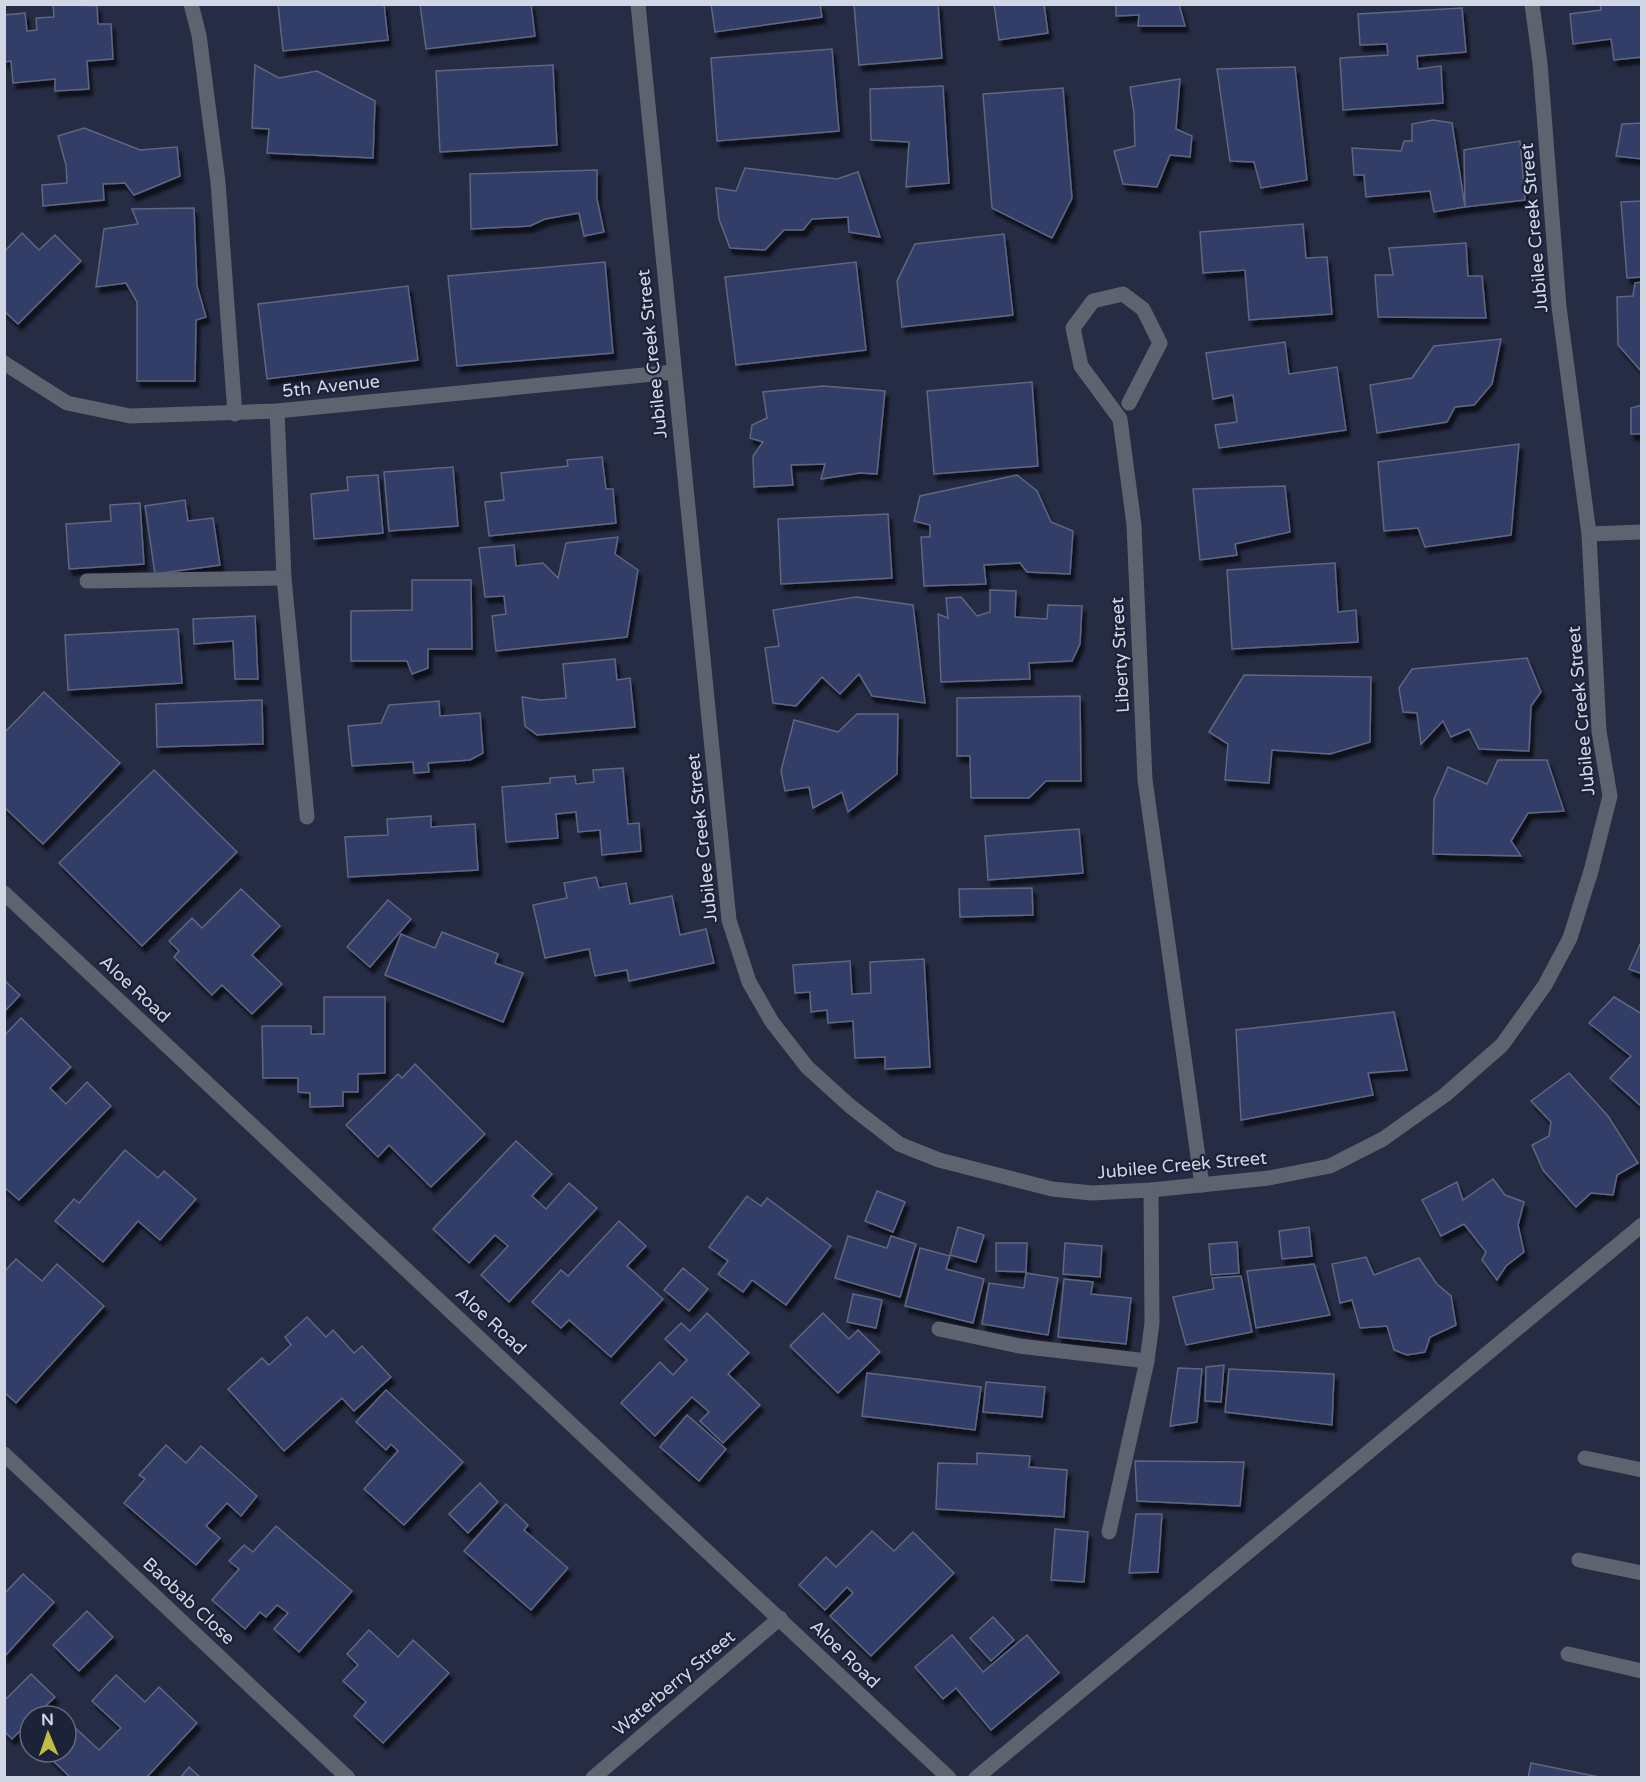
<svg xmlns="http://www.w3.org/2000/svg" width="1646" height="1782" viewBox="0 0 1646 1782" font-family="'Varela Round',sans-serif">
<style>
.building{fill:#333e67;stroke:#5e6681;stroke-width:1.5;filter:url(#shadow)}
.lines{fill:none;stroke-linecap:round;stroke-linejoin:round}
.lane{stroke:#5f636f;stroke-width:15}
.street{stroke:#5f636f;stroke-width:15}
.labels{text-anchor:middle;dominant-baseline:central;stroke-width:4.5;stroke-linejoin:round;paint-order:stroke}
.street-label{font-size:18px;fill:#d2d7e6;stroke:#1c2238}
</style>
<defs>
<filter id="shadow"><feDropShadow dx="3.5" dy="6" stdDeviation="1.5" flood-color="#0009"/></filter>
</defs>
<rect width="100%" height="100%" fill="#252c43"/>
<!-- building -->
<g class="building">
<polygon points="53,4 97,6 98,24 111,24 113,59 87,61 89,89 55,91 55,79 13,83 11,61 4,62 4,15 25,13 27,31 37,30 36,18 54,17"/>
<polygon points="278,4 384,4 388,40 283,51"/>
<polygon points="420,4 531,4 535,36 426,49"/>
<polygon points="711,4 820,4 822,17 715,32"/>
<polygon points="854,4 938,4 942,58 859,65"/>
<polygon points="994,4 1044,4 1048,33 999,40"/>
<polygon points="1116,4 1179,4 1185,26 1138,26 1139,15 1116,16"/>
<polygon points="1600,4 1642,4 1642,57 1614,60 1611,39 1573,44 1570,14 1601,10"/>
<polygon points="1462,8 1466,52 1417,56 1418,69 1441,66 1443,103 1343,110 1340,58 1388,55 1387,44 1360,45 1358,14"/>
<polygon points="832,49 839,131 717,141 711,58"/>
<polygon points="255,65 279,78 317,71 375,101 373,158 267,153 269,129 252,128"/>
<polygon points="553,65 557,145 440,152 436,71"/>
<polygon points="1295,67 1307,180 1261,188 1254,162 1230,161 1217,69"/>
<polygon points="1180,79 1176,129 1192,136 1190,157 1170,155 1157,187 1123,184 1114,151 1135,146 1134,113 1130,87"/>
<polygon points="943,86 949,183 906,187 909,142 871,140 870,89"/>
<polygon points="1063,88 1072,198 1052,238 992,208 983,94"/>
<polygon points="1433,120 1452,123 1465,207 1434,212 1430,191 1366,197 1364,175 1354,175 1352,148 1401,151 1404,141 1412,141 1412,124"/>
<polygon points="1642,123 1642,159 1616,156 1622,124"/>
<polygon points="84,128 140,150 177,147 180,176 134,195 125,183 103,184 104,200 43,206 42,185 67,183 66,165 58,136"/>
<polygon points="1520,141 1525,200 1465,207 1464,150"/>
<polygon points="745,168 837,179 858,172 880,237 849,232 848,217 812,219 803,230 784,230 765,250 730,248 719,219 716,188 736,191"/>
<polygon points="597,170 597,199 604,232 584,236 579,213 545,219 530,226 471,229 470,174"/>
<polygon points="1642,201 1642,277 1627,278 1621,202"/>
<polygon points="194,208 197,286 206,317 196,320 195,381 137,381 137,302 126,283 96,287 104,229 138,224 132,209"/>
<polygon points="1303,224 1306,258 1327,257 1332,314 1249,320 1245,270 1203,273 1200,232"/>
<polygon points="22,233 39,250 55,235 81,261 18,324 4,311 4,252"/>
<polygon points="1004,234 1013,315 902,327 897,281 915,244"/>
<polygon points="1466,243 1468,276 1482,276 1486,318 1378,317 1375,275 1393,275 1389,248"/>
<polygon points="605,262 613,353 457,366 448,276"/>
<polygon points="856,262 866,350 736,365 725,277"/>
<polygon points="1642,282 1642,372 1618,345 1617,297 1633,296 1635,283"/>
<polygon points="408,286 418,360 267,379 258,304"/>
<polygon points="1501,339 1492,384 1474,405 1455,407 1447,422 1377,433 1370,385 1412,378 1434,346"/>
<polygon points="1285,342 1289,374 1337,367 1346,430 1219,448 1215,425 1237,422 1233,395 1213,399 1206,353"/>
<polygon points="1032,382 1038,466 934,474 927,391"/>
<polygon points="823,386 885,391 877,474 860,473 821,479 825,464 791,465 793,485 754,487 753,456 763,442 750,438 752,425 767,418 763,392"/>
<polygon points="1642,405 1642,434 1631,434 1631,408"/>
<polygon points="1519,444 1511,535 1425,547 1418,528 1384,531 1378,462"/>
<polygon points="602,457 606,489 613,489 616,523 489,536 485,502 504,500 501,473 568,466 567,460"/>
<polygon points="453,467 458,526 389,531 384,472"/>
<polygon points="378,475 383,533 314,539 311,494 348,490 347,477"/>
<polygon points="1017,475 1037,491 1051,522 1073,531 1070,574 1027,572 1020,563 984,565 986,584 924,586 921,537 930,537 930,525 914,521 920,496"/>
<polygon points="1285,486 1290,532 1235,544 1237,555 1200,560 1193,489"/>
<polygon points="185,500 188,521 213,518 220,565 155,574 145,506"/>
<polygon points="140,503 144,564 69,569 66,524 111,521 110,505"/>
<polygon points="888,514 892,578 781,584 778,519"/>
<polygon points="618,537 615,554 638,570 627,637 496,651 492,616 506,614 504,596 485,597 479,548 514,545 516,566 543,563 558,578 566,543"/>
<polygon points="1335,563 1338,612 1356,610 1358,642 1232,649 1227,570"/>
<polygon points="412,580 471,580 472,649 428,649 428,668 412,674 407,661 351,661 351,611 412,610"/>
<polygon points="990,590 1016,591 1015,617 1047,619 1048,605 1082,606 1080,644 1072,661 1029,663 1030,679 941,682 938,614 948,618 946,598 961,597 977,616 990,612"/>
<polygon points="856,597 913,605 925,703 872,696 859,674 840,694 822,677 796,706 773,703 765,648 779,646 773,610"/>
<polygon points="255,616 258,679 235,679 233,641 194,644 193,619"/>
<polygon points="178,629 182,683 68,690 65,635"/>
<polygon points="1527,658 1541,692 1531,706 1529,751 1479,749 1469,729 1451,737 1443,721 1421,744 1417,713 1403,712 1399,688 1412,669"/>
<polygon points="615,659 617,680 630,678 635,727 537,735 525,726 522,697 541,700 566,698 563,664"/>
<polygon points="1244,675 1371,677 1370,742 1330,754 1272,750 1269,783 1225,780 1228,744 1209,732"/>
<polygon points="44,692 120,763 43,844 4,807 4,733"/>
<polygon points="1080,696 1081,781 1046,781 1029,798 971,798 970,756 957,756 957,698"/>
<polygon points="262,700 263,744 157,747 156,704"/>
<polygon points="439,701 440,716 480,713 483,753 470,760 428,763 429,772 414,773 413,762 352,766 348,726 381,723 389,705"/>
<polygon points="857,714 898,714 897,774 848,812 842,792 813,808 809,787 785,791 781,771 794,720 838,732"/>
<polygon points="1498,760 1547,760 1564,811 1528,813 1511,841 1521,856 1433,854 1434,799 1448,767 1487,784"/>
<polygon points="623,768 628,824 639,823 641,851 602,855 600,830 578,832 576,812 556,814 558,838 506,842 502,787 550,783 550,778 575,776 576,784 594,782 593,770"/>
<polygon points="154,770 237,852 142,946 59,863"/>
<polygon points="431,816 431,827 475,824 478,870 348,877 345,837 388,835 387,819"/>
<polygon points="1079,829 1083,873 988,880 985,836"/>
<polygon points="596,877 599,888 626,883 630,904 672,896 680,935 706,929 714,963 629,981 627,970 595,976 589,949 545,958 533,905 567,898 564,883"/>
<polygon points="1032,888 1033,915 960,917 959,889"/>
<polygon points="241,889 280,926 252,955 282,984 252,1014 222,985 212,995 174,957 179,951 169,941 192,918 202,928"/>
<polygon points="388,900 411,919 370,967 347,947"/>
<polygon points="442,932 498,954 495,963 523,973 503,1022 385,975 401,934 435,948"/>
<polygon points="1642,940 1642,974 1629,969"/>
<polygon points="924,959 930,1067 885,1069 885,1057 855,1058 853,1021 828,1023 827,1010 811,1012 810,992 795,993 793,965 850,961 852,994 871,993 870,962"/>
<polygon points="4,980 20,995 4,1012"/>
<polygon points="324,997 385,997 385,1073 358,1074 358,1092 343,1092 343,1106 310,1107 310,1093 298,1092 298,1078 263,1078 262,1026 311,1026 311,1034 324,1034"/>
<polygon points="1614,997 1642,1014 1642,1107 1610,1078 1631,1056 1589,1023"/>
<polygon points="1394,1012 1407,1070 1368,1073 1373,1095 1241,1120 1236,1030"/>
<polygon points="21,1018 71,1067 50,1088 66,1104 87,1082 111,1106 19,1200 4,1187 4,1036"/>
<polygon points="415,1064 485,1134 431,1187 389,1145 378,1157 346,1125 398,1074 402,1078"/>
<polygon points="1569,1073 1608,1116 1638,1163 1617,1175 1613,1195 1591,1193 1576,1207 1543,1170 1532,1145 1549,1136 1551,1122 1531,1101"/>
<polygon points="516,1141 552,1174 532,1196 546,1209 569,1183 597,1208 509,1302 481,1275 508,1246 495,1235 469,1263 433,1229"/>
<polygon points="125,1150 158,1178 164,1171 196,1199 160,1240 138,1221 103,1262 55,1221 74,1199 79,1203"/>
<polygon points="1493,1179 1505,1195 1524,1202 1518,1225 1524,1252 1506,1266 1497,1280 1482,1260 1486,1252 1464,1224 1441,1236 1422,1200 1457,1182 1463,1200"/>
<polygon points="877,1191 905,1202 893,1232 865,1221"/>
<polygon points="747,1196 761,1206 767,1198 831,1246 786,1305 752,1280 743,1292 718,1274 728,1261 709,1247"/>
<polygon points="619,1221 646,1246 627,1266 663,1299 611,1357 569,1320 561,1328 532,1302 561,1270 568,1276"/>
<polygon points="958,1227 984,1235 976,1262 950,1255"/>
<polygon points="1309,1227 1312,1256 1282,1259 1279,1231"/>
<polygon points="848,1236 887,1248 891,1236 916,1244 900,1297 835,1278"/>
<polygon points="1237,1242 1239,1273 1211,1275 1209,1244"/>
<polygon points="996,1243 1027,1243 1026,1272 996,1271"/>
<polygon points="1065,1243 1102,1246 1100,1277 1063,1274"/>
<polygon points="920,1248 950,1256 946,1269 984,1279 973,1323 905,1306"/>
<polygon points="1366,1257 1374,1275 1419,1258 1437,1284 1451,1296 1456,1325 1430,1337 1425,1352 1407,1355 1394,1350 1387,1326 1360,1328 1352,1300 1340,1303 1332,1264"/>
<polygon points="16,1259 42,1281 57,1264 104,1306 16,1403 4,1392 4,1272"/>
<polygon points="1314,1264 1330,1315 1256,1328 1247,1271"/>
<polygon points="683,1268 708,1289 689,1311 664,1290"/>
<polygon points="1026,1273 1058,1278 1048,1335 982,1324 989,1283 1024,1288"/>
<polygon points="1241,1276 1252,1332 1186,1345 1173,1297 1214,1289 1212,1278"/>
<polygon points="1064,1279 1093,1282 1091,1294 1131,1298 1126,1344 1058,1337"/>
<polygon points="853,1294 882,1300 876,1328 847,1322"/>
<polygon points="707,1313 749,1353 728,1374 760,1405 723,1443 700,1421 709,1412 692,1397 655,1436 621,1403 660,1362 673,1375 687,1360 665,1339 681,1323 690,1331"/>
<polygon points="823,1313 849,1339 858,1330 880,1352 838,1393 790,1346"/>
<polygon points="307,1317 326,1337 333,1330 354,1353 362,1346 391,1377 354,1411 342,1398 284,1451 228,1389 262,1358 269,1365 291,1345 285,1337"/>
<polygon points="1224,1365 1221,1402 1205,1401 1206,1367"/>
<polygon points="1178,1368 1202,1369 1197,1422 1170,1426"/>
<polygon points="1229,1369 1334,1374 1332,1425 1225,1412"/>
<polygon points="867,1373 981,1387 975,1430 862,1416"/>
<polygon points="986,1382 1045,1387 1042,1417 983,1412"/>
<polygon points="386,1390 463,1462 404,1525 364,1489 398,1451 391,1444 386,1450 356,1422"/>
<polygon points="687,1415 726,1449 699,1481 660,1447"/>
<polygon points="166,1445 186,1463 201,1446 257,1496 241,1516 227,1503 206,1526 220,1538 196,1565 124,1503 145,1479 139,1475"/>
<polygon points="977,1453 1030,1456 1029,1467 1067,1470 1064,1517 936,1509 938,1463 977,1464"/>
<polygon points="1135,1461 1244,1462 1240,1506 1137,1501"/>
<polygon points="480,1483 498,1502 468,1533 449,1514"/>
<polygon points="506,1504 528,1525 524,1530 568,1568 531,1610 464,1551"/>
<polygon points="1136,1514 1162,1514 1158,1572 1129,1573"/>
<polygon points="276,1526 352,1591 299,1652 274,1629 288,1613 277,1605 266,1617 260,1612 245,1629 212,1600 239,1569 229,1561 244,1545 253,1552"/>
<polygon points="1055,1529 1088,1532 1084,1582 1051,1580"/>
<polygon points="872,1531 894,1551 913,1532 954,1573 871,1656 830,1616 853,1593 847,1587 825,1610 799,1585 826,1557 836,1567"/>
<polygon points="23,1574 54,1602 4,1657 4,1594"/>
<polygon points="87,1611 113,1637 79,1671 53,1645"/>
<polygon points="993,1617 1014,1640 991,1661 970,1638"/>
<polygon points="369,1630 398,1657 413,1640 449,1673 383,1743 354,1716 366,1702 343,1681 358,1665 347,1654"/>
<polygon points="952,1635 983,1672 1027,1635 1059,1673 991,1730 956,1688 943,1699 915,1667"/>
<polygon points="31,1674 55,1697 35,1716 30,1716 30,1721 12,1739 4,1731 4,1701"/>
<polygon points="116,1675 145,1702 159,1687 197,1723 146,1778 71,1778 44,1752 66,1752 66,1725 69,1722 99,1750 121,1728 92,1701"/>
<polygon points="1531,1763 1604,1778 1528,1778"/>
<polygon points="189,1767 201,1778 180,1778"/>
</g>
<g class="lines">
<!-- lane -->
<g class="lane">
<polyline points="1585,1458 1642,1470"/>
<polyline points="1579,1560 1642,1573"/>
<polyline points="1568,1654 1642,1671"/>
</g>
<!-- street -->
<g class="street">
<polyline points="191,4 199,35 218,182 235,414"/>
<polyline points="638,4 729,920 749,982 772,1022 807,1067 850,1106 899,1144 939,1160 1052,1189 1092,1193 1151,1190 1269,1178 1330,1166 1383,1139 1445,1095 1502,1045 1545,985 1570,938 1591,871 1610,796 1599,731 1589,534 1559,307 1540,63 1532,4"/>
<polyline points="4,363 67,403 130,416 277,411 674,372"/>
<polyline points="1129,403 1160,343 1143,309 1123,294 1093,301 1073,328 1081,366 1120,419 1134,525 1145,780 1202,1185"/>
<polyline points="277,411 284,578 307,817"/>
<polyline points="1589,534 1642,532"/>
<polyline points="87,581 284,578"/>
<polyline points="4,893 949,1778"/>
<polyline points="939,1329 1019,1346 1147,1361"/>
<polyline points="4,1454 348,1778"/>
<polyline points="1109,1532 1147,1361 1152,1323 1151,1190"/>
<polyline points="593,1778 780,1618"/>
<polyline points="976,1778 1642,1225"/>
</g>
</g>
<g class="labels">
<!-- street labels -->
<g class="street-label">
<text transform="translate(1534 228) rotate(-95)">Jubilee Creek Street</text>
<text transform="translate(652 354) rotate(-96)">Jubilee Creek Street</text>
<text transform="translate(331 386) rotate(-6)">5th Avenue</text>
<text transform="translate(1120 655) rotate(-93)">Liberty Street</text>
<text transform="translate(1581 711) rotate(-95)">Jubilee Creek Street</text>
<text transform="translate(702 838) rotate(-96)">Jubilee Creek Street</text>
<text transform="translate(135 989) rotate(43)">Aloe Road</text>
<text transform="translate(1182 1165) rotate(-5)">Jubilee Creek Street</text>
<text transform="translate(491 1321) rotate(43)">Aloe Road</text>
<text transform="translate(189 1601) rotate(43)">Baobab Close</text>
<text transform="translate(845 1654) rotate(44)">Aloe Road</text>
<text transform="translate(674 1683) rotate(-40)">Waterberry Street</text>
</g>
</g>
<!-- border -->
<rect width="1646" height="1782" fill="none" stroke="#d2d7e6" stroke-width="12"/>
<!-- north arrow -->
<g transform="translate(48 1734) rotate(358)"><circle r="28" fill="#1c2238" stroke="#656a7e" stroke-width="1.5"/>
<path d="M0-4.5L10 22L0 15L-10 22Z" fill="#bfbe42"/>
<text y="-9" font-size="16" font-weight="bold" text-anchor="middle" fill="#d2d7e6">N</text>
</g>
</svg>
